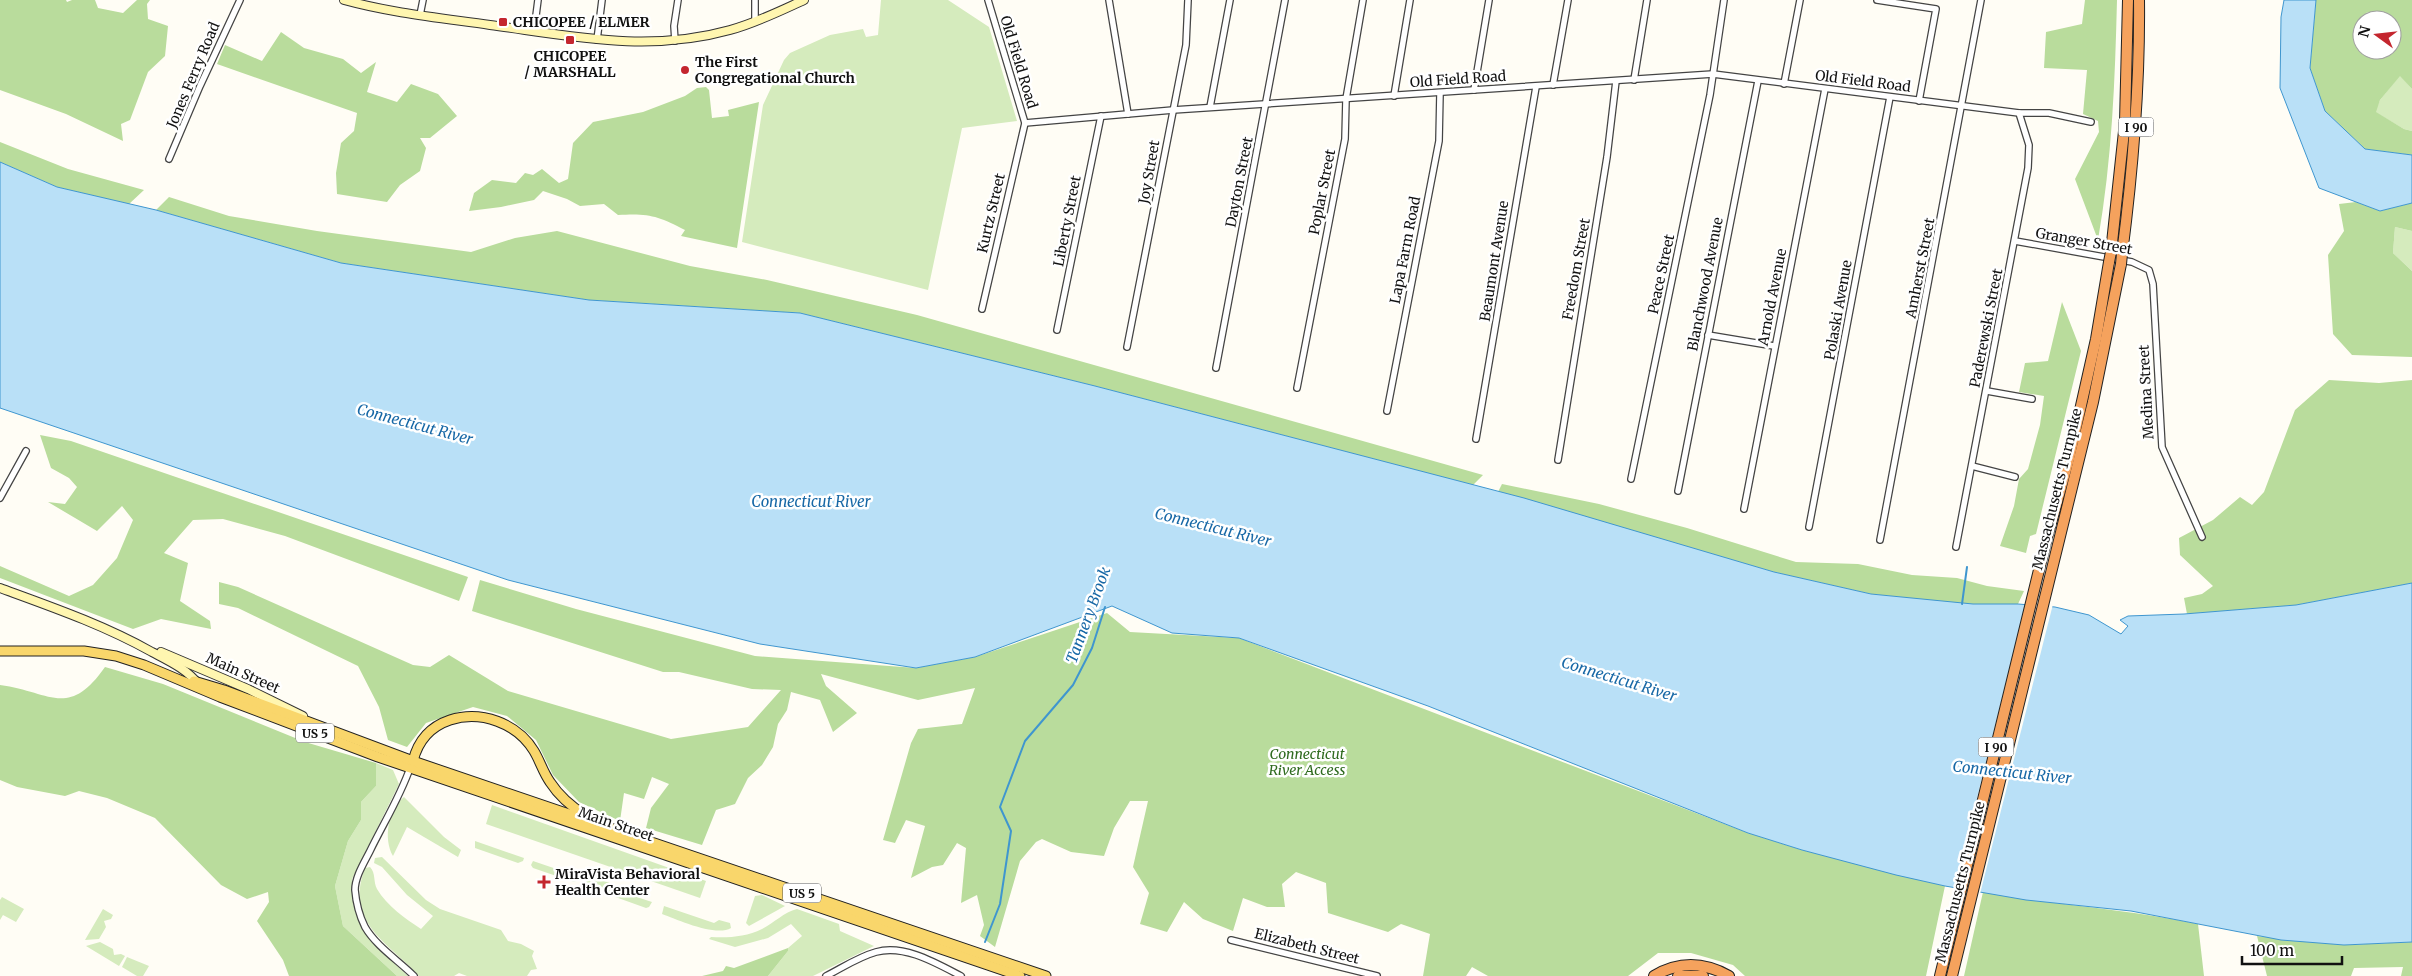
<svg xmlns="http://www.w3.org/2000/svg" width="2412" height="976" viewBox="0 0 2412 976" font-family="Merriweather,serif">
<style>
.green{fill:#d5ebbd}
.forest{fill:#b9dc9c;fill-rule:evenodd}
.water{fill:#b9e0f7;stroke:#3f96cf}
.pier{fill:#fffdf5}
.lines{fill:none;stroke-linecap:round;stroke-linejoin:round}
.stream{stroke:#3f96cf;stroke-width:2}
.minor-casing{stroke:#444;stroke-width:8}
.secondary-casing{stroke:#333;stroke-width:10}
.primary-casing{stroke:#222;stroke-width:11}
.motorway-casing{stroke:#222;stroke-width:12}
.minor{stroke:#fff;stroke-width:5.5}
.secondary{stroke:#fff6b0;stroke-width:8}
.primary{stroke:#f9d66b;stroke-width:9}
.motorway{stroke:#f5a25d;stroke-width:10}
.motorway-bridge-casing{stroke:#222;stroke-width:12;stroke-linecap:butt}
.motorway-bridge{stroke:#f5a25d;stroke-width:10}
.poi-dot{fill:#c4262e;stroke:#fff;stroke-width:2}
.labels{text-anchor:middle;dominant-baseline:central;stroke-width:5;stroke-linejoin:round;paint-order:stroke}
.shield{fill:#fff;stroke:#585858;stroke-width:1}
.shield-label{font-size:12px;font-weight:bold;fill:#111}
.poi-label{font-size:14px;font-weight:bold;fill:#111;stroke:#fff;text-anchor:start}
.street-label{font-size:14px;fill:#111;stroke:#fff}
.park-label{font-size:14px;font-style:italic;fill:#2f6b1f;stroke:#fff}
.water-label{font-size:15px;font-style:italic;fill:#1768a6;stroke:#fff}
</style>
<rect width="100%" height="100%" fill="#fffdf5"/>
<!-- green -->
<g class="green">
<polygon points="881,0 948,0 989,27 1017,121 962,128 928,290 742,242 763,105 784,60 790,53 830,35 863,29 866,37 878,35"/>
<polygon points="2400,75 2412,89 2412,131 2404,129 2375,112 2380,100"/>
<polygon points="2395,227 2412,231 2412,271 2393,253"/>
<path d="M376,763l17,7 6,14 -47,95c-3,49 24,66 56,97h-11l-54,-50 -8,-40 13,-45 13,-21v-18l15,-16z"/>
<path d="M404,797l40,40 17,13 -3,7 -51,-30 -14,29c-10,-17 -5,-47 11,-59z"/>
<polygon points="492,805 706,881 700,898 486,824"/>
<polygon points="475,841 524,858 523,861 518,863 475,848"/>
<path d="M382,857l44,43 14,9 61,21 7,11 13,3 13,7 -2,5 5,13 -6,1 -4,6h-60l-8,-3 -5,3h-35c-31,-34 -75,-53 -54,-108l5,-1c6,6 3,15 7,22 10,17 29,30 44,40l12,-13 -26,-21 -25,-28 -8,-4 1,-5z"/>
<polygon points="533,861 577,876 581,873 584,877 574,882 533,868 531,865"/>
<polygon points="588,875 610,883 609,888 652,902 649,907 646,908 607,894 604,888 598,886 595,889 585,886"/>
<polygon points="762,895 785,906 749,926 746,923 755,896"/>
<polygon points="2,897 24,909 16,922 3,915 0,920 0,900"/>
<path d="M664,906l50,17 5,-3 11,3 1,5c-15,9 -53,-8 -69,-14z"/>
<polygon points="103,909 113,915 111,919 104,921 106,927 99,939 85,940"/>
<path d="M797,909l42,15 1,7 34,15 -61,30h-45l20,-25v-3l14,-12 -11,-12 -23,14 -33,9 -26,-8 2,-2c17,1 35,0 51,-8 12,-6 22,-17 35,-20z"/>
<polygon points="100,942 113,949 114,955 121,954 125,956 119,966 86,946"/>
<polygon points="127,957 149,966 143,976 137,976 122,967"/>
</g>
<!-- forest -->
<g class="forest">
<polygon points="0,0 66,0 67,2 72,0 95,0 98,8 123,13 137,0 150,0 147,4 148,19 168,26 165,56 148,72 130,120 121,124 123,141 66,114 0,90"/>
<path d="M2085,0h32c-2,81 -5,160 -19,240l-23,-61 24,-47 -1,-11 -15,-7 4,-44 -43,-2 2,-36 36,-8z"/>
<path d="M2316,0h96v89l-12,-13 -20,24 -4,12 28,17 8,2v24l-47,-6 -40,-38 -15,-43zM2362,20h30v30h-30z"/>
<polygon points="281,32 304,48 343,59 361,73 376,62 367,92 397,102 411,84 438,94 457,116 430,138 420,138 426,148 420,171 400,185 387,202 337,194 336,173 341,143 354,131 357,113 217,64 225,45 262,61"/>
<path d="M706,87l3,3 3,28 17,-2 -1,-6 31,-8 -22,146 -56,-12 4,-6c-27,-14 -36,-17 -67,-15l-14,-11 -24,2 -13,-7 -24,-8 -9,9 -33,7 -32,4 5,-18 18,-13 24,3 9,-10 8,2 9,-6 17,14 9,-4 5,-36 20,-21 50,-10 42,-16 12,-8z"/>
<polygon points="0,142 68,169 144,190 129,204 57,187 0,162"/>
<polygon points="169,197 229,216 317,231 471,252 515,238 557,231 690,266 767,280 917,315 1483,475 1473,485 1095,386 800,313 589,300 341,263 156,210"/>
<polygon points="2356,202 2380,211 2412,203 2412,231 2395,227 2393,253 2412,271 2412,357 2352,355 2333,334 2328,255 2344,231 2339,204"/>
<polygon points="2062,302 2081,351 2036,534 2030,536 2026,553 2000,546 2014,506 2019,479 2028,469 2040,425 2044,396 2019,392 2025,363 2048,361"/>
<polygon points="2329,380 2379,383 2412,380 2412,583 2296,605 2187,614 2184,598 2202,594 2213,586 2180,555 2179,538 2213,520 2240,497 2252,505 2264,492 2295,410"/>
<polygon points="40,435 71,441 468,577 459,601 285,536 223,519 193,520 164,553 188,563 180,601 210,621 211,629 161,619 133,629 0,578 0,566 69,596 93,585 117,558 133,520 122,506 97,531 48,502 65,504 77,487 69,478 51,468"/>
<polygon points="1502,484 1599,504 1687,528 1796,562 1858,564 1912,575 1957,578 1987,586 2024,591 2018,604 1973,605 1871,594 1774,572 1498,492"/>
<polygon points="480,580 576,609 755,656 916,668 975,657 1107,613 1130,632 1239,638 1748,833 1802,850 1945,886 1926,976 1745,976 1733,965 1691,953 1658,953 1628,976 1488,976 1472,967 1466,976 1423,976 1430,934 1401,924 1388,932 1328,913 1326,883 1296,872 1282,884 1285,907 1267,907 1243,898 1233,931 1203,919 1184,902 1167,932 1140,924 1149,893 1133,867 1148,801 1130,801 1114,828 1104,856 1071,852 1042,839 1036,842 1020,861 995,947 980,936 984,925 977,895 961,903 966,848 957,843 943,865 932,867 911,878 925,826 906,820 895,843 883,840 911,743 918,729 962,724 975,688 918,700 821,674 826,686 857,713 833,732 820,700 791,692 787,710 778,724 773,747 762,765 748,778 735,804 716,810 702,845 646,828 651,808 669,784 652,777 644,799 624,793 620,821 579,802 553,775 536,740 507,716 473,707 426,723 407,747 388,740 379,707 358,666 238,608 219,604 219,582 238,587 413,665 430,667 449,655 508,691 671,739 748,727 781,690 752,689 679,672 663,672 472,611"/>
<path d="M105,667l58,17 142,58 71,21v23l-15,16v18l-13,21 -13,45 8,40 54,50h-108l-6,-16 -26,-39 12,-19 -1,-10 -21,7 -26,-14 -66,-67 -48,-20 -28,-7 -14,5 -48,-9 -17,-7v-95c49,6 68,35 105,-18z"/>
<path d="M1983,892c72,13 144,17 215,32l6,52h-240z"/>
<polygon points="2257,936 2344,945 2412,942 2412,976 2401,976 2403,967 2354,968 2351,976 2267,976"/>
<polygon points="788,948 788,951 768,976 702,976 723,971 726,966 734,968"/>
</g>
<!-- water -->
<g class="water">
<polygon points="2284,0 2316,0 2310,68 2325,111 2365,149 2412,155 2412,203 2380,211 2319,188 2280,88 2281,17"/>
<polygon points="0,162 57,187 156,210 341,263 589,300 800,313 1095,386 1524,498 1774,572 1871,594 1973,604 2018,604 2055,607 2089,615 2121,634 2128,626 2120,620 2128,616 2184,614 2296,605 2412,583 2412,942 2344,945 2281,940 2131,911 2026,900 1945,886 1896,875 1802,850 1748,833 1428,706 1239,638 1172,633 1112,606 975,657 916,668 760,644 508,580 0,408"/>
</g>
<!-- pier -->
<polygon class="pier" points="2026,602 2053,604 1980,894 1954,890"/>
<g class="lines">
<!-- stream -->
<g class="stream">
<polyline points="1962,604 1967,567"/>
<polyline points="985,942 1000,904 1011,831 1000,807 1025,741 1073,685 1092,648 1105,607"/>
</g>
<!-- minor casing -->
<g class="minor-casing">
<g id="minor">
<polyline points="988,0 1025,123 1173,110 1713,74 2019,113 2049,113 2091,122"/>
<polyline points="1109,0 1128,114"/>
<polyline points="1877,0 1936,9 1919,101"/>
<polyline points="420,15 423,0"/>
<polyline points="755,21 755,0"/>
<polyline points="534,31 538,0"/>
<polyline points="597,40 602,0"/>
<polyline points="675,41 674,26 678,0"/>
<polyline points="1634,80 1647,0"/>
<polyline points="1784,84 1800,0"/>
<polyline points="1553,85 1568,0"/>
<polyline points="1474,90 1489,0"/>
<polyline points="1394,96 1410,0"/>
<polyline points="1210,107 1230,0"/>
<polyline points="169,159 200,86 240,0"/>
<polyline points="2015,241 2132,262 2149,270 2153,284 2162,447 2202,537"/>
<polyline points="982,309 1025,123"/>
<polyline points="1057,330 1101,116"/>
<polyline points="1708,335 1774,346"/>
<polyline points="1127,347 1186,45 1188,0"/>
<polyline points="1216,368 1285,0"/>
<polyline points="1297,388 1345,139 1346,99 1363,0"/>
<polyline points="1987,391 2032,399"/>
<polyline points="1387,411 1439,141 1440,93"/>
<polyline points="1476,439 1536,87"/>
<polyline points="1558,460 1607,157 1616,81"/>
<polyline points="1972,466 2015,477"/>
<polyline points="1631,479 1710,95 1724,0"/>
<polyline points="1678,491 1758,81"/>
<polyline points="0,498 26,451"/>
<polyline points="1744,509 1825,89"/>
<polyline points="1809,527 1890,97"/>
<polyline points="1880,540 1981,0"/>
<polyline points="1956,547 2028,168 2029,145 2019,113"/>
<path d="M410,768c-10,29 -27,56 -40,83 -6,12 -15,26 -15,39 1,12 5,27 10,37 11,19 34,34 49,49"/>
<polyline points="1231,940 1377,976"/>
<path d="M826,976c16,-8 32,-19 50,-24 28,-8 60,11 85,24"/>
</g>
</g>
<!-- secondary casing -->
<g class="secondary-casing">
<g id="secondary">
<path d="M344,0c47,13 97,18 146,25 82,11 158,28 240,5 26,-7 50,-19 74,-30"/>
<path d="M0,588c52,19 104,37 152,64 17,9 35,17 47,33"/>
<polyline points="161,652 248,689 303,716"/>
</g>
</g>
<!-- primary casing -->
<g class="primary-casing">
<g id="primary">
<polyline points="0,651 84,651 116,656 144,665 220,697 378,757 1020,976"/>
<polyline points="194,681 224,690 413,761 1046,976"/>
<path d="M413,761c5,-20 16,-34 37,-41 31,-10 67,3 84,31 6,10 9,21 16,31 9,14 22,25 36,34"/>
</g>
</g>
<!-- motorway casing -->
<g class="motorway-casing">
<g id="motorway">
<polyline points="2111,252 2125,122 2128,0"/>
<path d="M2122,254c11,-85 18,-169 17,-254"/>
<path d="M1654,976c25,-15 50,-14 75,0"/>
<polyline points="1678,976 1703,976"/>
<polyline points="1940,976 2047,537 2069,459 2096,339 2109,262"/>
<polyline points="1952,976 2093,402 2121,264"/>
</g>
</g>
<!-- minor -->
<use href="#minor" class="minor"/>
<!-- secondary -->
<use href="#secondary" class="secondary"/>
<!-- primary -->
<use href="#primary" class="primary"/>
<!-- motorway -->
<use href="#motorway" class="motorway"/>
<!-- motorway-bridge casing -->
<g class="motorway-bridge-casing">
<g id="motorway-bridge">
<polyline points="2109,262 2111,252"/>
<polyline points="2121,264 2122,254"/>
</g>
</g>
<!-- motorway-bridge -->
<use href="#motorway-bridge" class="motorway-bridge"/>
</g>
<!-- markers -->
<g class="poi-dot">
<rect x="498" y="17" width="10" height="10" rx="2.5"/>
<rect x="565" y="35" width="10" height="10" rx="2.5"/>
<circle cx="685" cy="70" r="5"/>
<path d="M541.5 874.5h5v5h5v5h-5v5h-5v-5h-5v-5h5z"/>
</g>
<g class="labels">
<!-- shield labels -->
<g class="shield">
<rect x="2118.5" y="117.5" width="35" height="19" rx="4"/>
<rect x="296" y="723.5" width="38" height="19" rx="4"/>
<rect x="1978.5" y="737.5" width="35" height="19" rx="4"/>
<rect x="783" y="883.5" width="38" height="19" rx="4"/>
</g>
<g class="shield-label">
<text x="2136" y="127">I 90</text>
<text x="315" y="733">US 5</text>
<text x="1996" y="747">I 90</text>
<text x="802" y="893">US 5</text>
</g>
<!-- poi labels -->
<g class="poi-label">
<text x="513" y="22">CHICOPEE / ELMER</text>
<text x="570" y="56" text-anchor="middle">CHICOPEE<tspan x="570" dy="16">/ MARSHALL</tspan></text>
<text x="695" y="62">The First<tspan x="695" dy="16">Congregational Church</tspan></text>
<text x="555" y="874">MiraVista Behavioral<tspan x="555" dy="16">Health Center</tspan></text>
</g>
<!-- street labels -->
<g class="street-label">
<text transform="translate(1019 62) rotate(73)">Old Field Road</text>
<text transform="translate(193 75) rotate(-67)">Jones Ferry Road</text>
<text transform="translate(1458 79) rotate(-4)">Old Field Road</text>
<text transform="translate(1863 81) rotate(7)">Old Field Road</text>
<text transform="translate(1149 172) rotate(-80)">Joy Street</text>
<text transform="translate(1239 182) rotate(-79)">Dayton Street</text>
<text transform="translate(1322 192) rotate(-79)">Poplar Street</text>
<text transform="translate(991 213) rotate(-77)">Kurtz Street</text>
<text transform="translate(1067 221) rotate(-79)">Liberty Street</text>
<text transform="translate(2084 241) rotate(10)">Granger Street</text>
<text transform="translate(1405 250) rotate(-79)">Lapa Farm Road</text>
<text transform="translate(1494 261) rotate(-81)">Beaumont Avenue</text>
<text transform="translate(1920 268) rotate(-79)">Amherst Street</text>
<text transform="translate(1576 269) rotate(-80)">Freedom Street</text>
<text transform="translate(1661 274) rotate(-78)">Peace Street</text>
<text transform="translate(1705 284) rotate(-79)">Blanchwood Avenue</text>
<text transform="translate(1772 297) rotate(-79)">Arnold Avenue</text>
<text transform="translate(1838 310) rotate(-80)">Polaski Avenue</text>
<text transform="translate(1986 328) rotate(-79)">Paderewski Street</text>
<text transform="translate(2146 392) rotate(-93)">Medina Street</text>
<text transform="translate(2057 489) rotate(-76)">Massachusetts Turnpike</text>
<text transform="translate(243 673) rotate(24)">Main Street</text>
<text transform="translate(616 824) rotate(19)">Main Street</text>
<text transform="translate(1960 882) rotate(-76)">Massachusetts Turnpike</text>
<text transform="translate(1307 946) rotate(14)">Elizabeth Street</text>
</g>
<!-- park labels -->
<g class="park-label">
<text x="1307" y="754">Connecticut<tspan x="1307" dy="16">River Access</tspan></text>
</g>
<!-- water labels -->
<g class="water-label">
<text transform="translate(415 424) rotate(15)">Connecticut River</text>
<text x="811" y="501">Connecticut River</text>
<text transform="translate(1213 527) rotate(14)">Connecticut River</text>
<text transform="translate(1088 615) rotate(-70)">Tannery Brook</text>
<text transform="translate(1619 679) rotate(17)">Connecticut River</text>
<text transform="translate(2012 772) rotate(6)">Connecticut River</text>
</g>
</g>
<!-- north arrow -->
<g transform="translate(2377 35) rotate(285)"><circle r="24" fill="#ffffff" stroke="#a0a0a0"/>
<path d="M0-4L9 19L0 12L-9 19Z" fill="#c4262e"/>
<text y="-8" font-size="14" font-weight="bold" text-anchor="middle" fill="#111111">N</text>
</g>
<!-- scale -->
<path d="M2242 956v8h100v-8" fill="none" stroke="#111111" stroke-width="2.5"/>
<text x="2250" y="956" font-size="15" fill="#111111" stroke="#ffffff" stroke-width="4" paint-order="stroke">100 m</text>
</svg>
